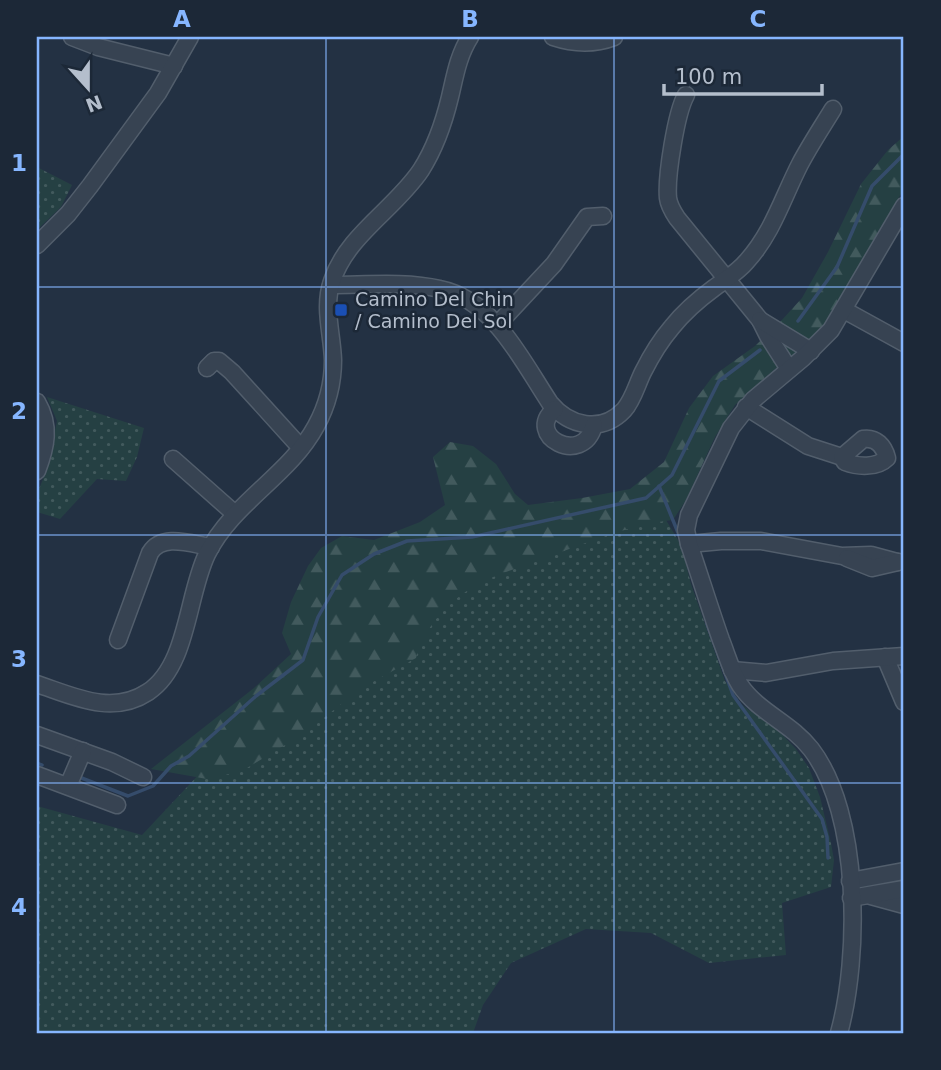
<svg xmlns="http://www.w3.org/2000/svg" width="941" height="1070" viewBox="0 0 941 1070" font-family="'DejaVu Sans',sans-serif">
<style>
.grass{fill:url(#grass-dots)}
.forest{fill:url(#forest-firs)}
.lines{fill:none;stroke-linecap:round;stroke-linejoin:round}
.stream{stroke:#354c6b;stroke-width:3.5}
.minor-casing{stroke:#525e6c;stroke-width:19}
.minor{stroke:#374352;stroke-width:16}
.grid{fill:none;stroke:#86b6ff;stroke-width:2;stroke-opacity:0.55}
.transit-dot{fill:#1a4fb4;stroke:#1c2837;stroke-width:2.5}
.labels{text-anchor:middle;dominant-baseline:central;stroke-width:5;stroke-linejoin:round;paint-order:stroke}
.poi-label{font-size:19px;fill:#b4becc;stroke:#1c2837;text-anchor:start}
.neatline{fill:none;stroke:#86b6ff;stroke-width:2.5}
.grid-label{font-size:23px;text-anchor:middle;font-weight:bold;fill:#86b6ff}
</style>
<defs>
<pattern id="grass-dots" width="8" height="8" patternUnits="userSpaceOnUse" patternTransform="scale(1.75)"><rect width="8" height="8" fill="#254043"/><path d="M2 2h.1M6 6h.1" fill="none" stroke="#425a5d" stroke-width="1.8" stroke-linecap="round"/></pattern>
<pattern id="forest-firs" width="22" height="20" patternUnits="userSpaceOnUse" patternTransform="scale(1.75)"><rect width="22" height="20" fill="#254043"/><path d="M5 1l3.5 6h-7zM16 11l3.5 6h-7z" fill="#425a5d"/></pattern>
</defs>
<rect width="100%" height="100%" fill="#233143"/>
<!-- grass -->
<g class="grass">
<polygon points="37,167 72,185 61,207 37,230"/>
<polygon points="47,397 144,428 137,457 126,481 97,479 60,519 37,512 37,494 47,469 57,421"/>
<polygon points="663,515 681,545 691,584 725,681 742,705 778,730 796,749 809,768 820,797 831,843 834,860 831,887 782,903 786,955 709,963 651,933 586,929 511,963 483,1005 473,1033 37,1033 37,806 142,835 203,770 345,595"/>
</g>
<!-- forest -->
<path class="forest" d="M904,136v53l-26,43 -34,67 -27,39 -42,31 -40,36 -20,32 -29,63 -13,20c-45,5 -86,23 -128,38 -35,13 -72,22 -99,50 -15,15 -24,30 -30,50l-56,31 -55,44 -63,38 -35,8 -56,-10 103,-81 37,-34 -9,-21 9,-31 17,-36 13,-18 21,-12 32,4 46,-18 25,-17 -12,-48 17,-15 23,4 23,18 19,30 13,11 54,-7 48,-9 34,-27 25,-54 24,-32 42,-30 26,-25 21,-23 26,-46 33,-68 27,-34z"/>
<g class="lines">
<!-- stream -->
<g class="stream">
<polyline points="798,321 837,267 872,186 904,154"/>
<polyline points="659,486 681,540"/>
<polyline points="707,624 733,695 822,819 827,837 828,858"/>
<polyline points="37,763 42,765"/>
<polyline points="79,777 128,796 153,786 171,766 189,756 256,696 303,660 318,617 342,575 374,554 407,541 472,537 646,498 672,475 719,381 760,350"/>
</g>
<!-- minor casing -->
<g class="minor-casing">
<g id="minor">
<polyline points="72,37 98,47 174,66"/>
<path d="M553,37c21,7 40,8 61,0"/>
<path d="M686,95c-10,18 -20,82 -18,103 1,8 5,14 9,20l83,102 8,16 21,33"/>
<polyline points="37,245 68,214 90,186 158,93 190,37"/>
<path d="M331,285c35,0 74,-4 109,4 54,11 82,72 110,114 19,23 51,31 74,7 9,-10 13,-26 19,-38 8,-16 17,-31 29,-45 12,-15 27,-28 42,-39 12,-9 24,-16 33,-27 26,-29 36,-64 53,-97 10,-19 22,-37 33,-55"/>
<polyline points="844,310 904,343"/>
<polyline points="760,320 811,351"/>
<polyline points="497,325 554,264 587,217 603,216"/>
<polyline points="207,368 214,361 219,361 232,372 301,448"/>
<path d="M37,402c14,24 9,45 0,69"/>
<polyline points="746,407 808,446 842,457"/>
<path d="M555,409c-32,26 28,59 39,16"/>
<path d="M863,439c13,-2 21,7 24,19 -10,10 -29,9 -42,4l-3,-5z"/>
<polyline points="173,459 234,513"/>
<polyline points="689,544 721,541 761,541 842,556 871,555 897,562"/>
<polyline points="847,558 872,568 898,562"/>
<path d="M118,640l32,-87c12,-20 41,-9 61,-6"/>
<polyline points="885,657 904,702"/>
<polyline points="732,670 766,673 833,661 904,656"/>
<path d="M37,684c36,12 75,32 111,8 40,-26 39,-97 59,-138 26,-52 82,-78 109,-128 11,-20 17,-44 17,-66 -1,-27 -10,-53 -1,-79 15,-46 63,-72 89,-111 14,-22 23,-48 29,-73 5,-21 8,-41 20,-60"/>
<polyline points="37,735 112,762 143,777"/>
<polyline points="37,775 117,805"/>
<polyline points="68,786 83,751"/>
<polyline points="850,881 904,871"/>
<polyline points="871,896 904,905"/>
<polyline points="851,898 904,889"/>
<path d="M839,1033c21,-76 22,-219 -28,-284 -20,-26 -53,-37 -71,-64 -9,-14 -13,-30 -19,-45 -11,-31 -21,-64 -32,-96l-3,-14 3,-15 42,-87 22,-28 50,-42 28,-28 73,-124"/>
</g>
</g>
<!-- minor -->
<use href="#minor" class="minor"/>
</g>
<!-- grid -->
<path class="grid" d="M326,37v996M614,37v996M37,287h867M37,535h867M37,783h867"/>
<!-- markers -->
<rect class="transit-dot" x="334" y="303" width="14" height="14" rx="3.5"/>
<g class="labels">
<!-- poi labels -->
<g class="poi-label">
<text x="355" y="299">Camino Del Chin<tspan x="355" dy="22">/ Camino Del Sol</tspan></text>
</g>
</g>
<!-- border -->
<rect width="941" height="1070" fill="none" stroke="#1c2837" stroke-width="77"/>
<!-- north arrow -->
<g transform="translate(88 88) rotate(159)" stroke="#1c2837" stroke-width="5" paint-order="stroke">
<path d="M0-5L12 26L0 18L-12 26Z" fill="#b4becc"/>
<text y="-10" font-size="19" font-weight="bold" text-anchor="middle" fill="#b4becc">N</text>
</g>
<!-- scale -->
<path d="M664 84v10h158v-10" fill="none" stroke="#b4becc" stroke-width="3.5"/>
<text x="675" y="84" font-size="21" fill="#b4becc" stroke="#1c2837" stroke-width="5" paint-order="stroke">100 m</text>
<rect x="38" y="38" width="864" height="994" class="neatline"/>
<g class="grid-label">
<text x="182" y="27">A</text>
<text x="470" y="27">B</text>
<text x="758" y="27">C</text>
<text x="19" y="171">1</text>
<text x="19" y="419">2</text>
<text x="19" y="667">3</text>
<text x="19" y="915">4</text>
</g>
</svg>
